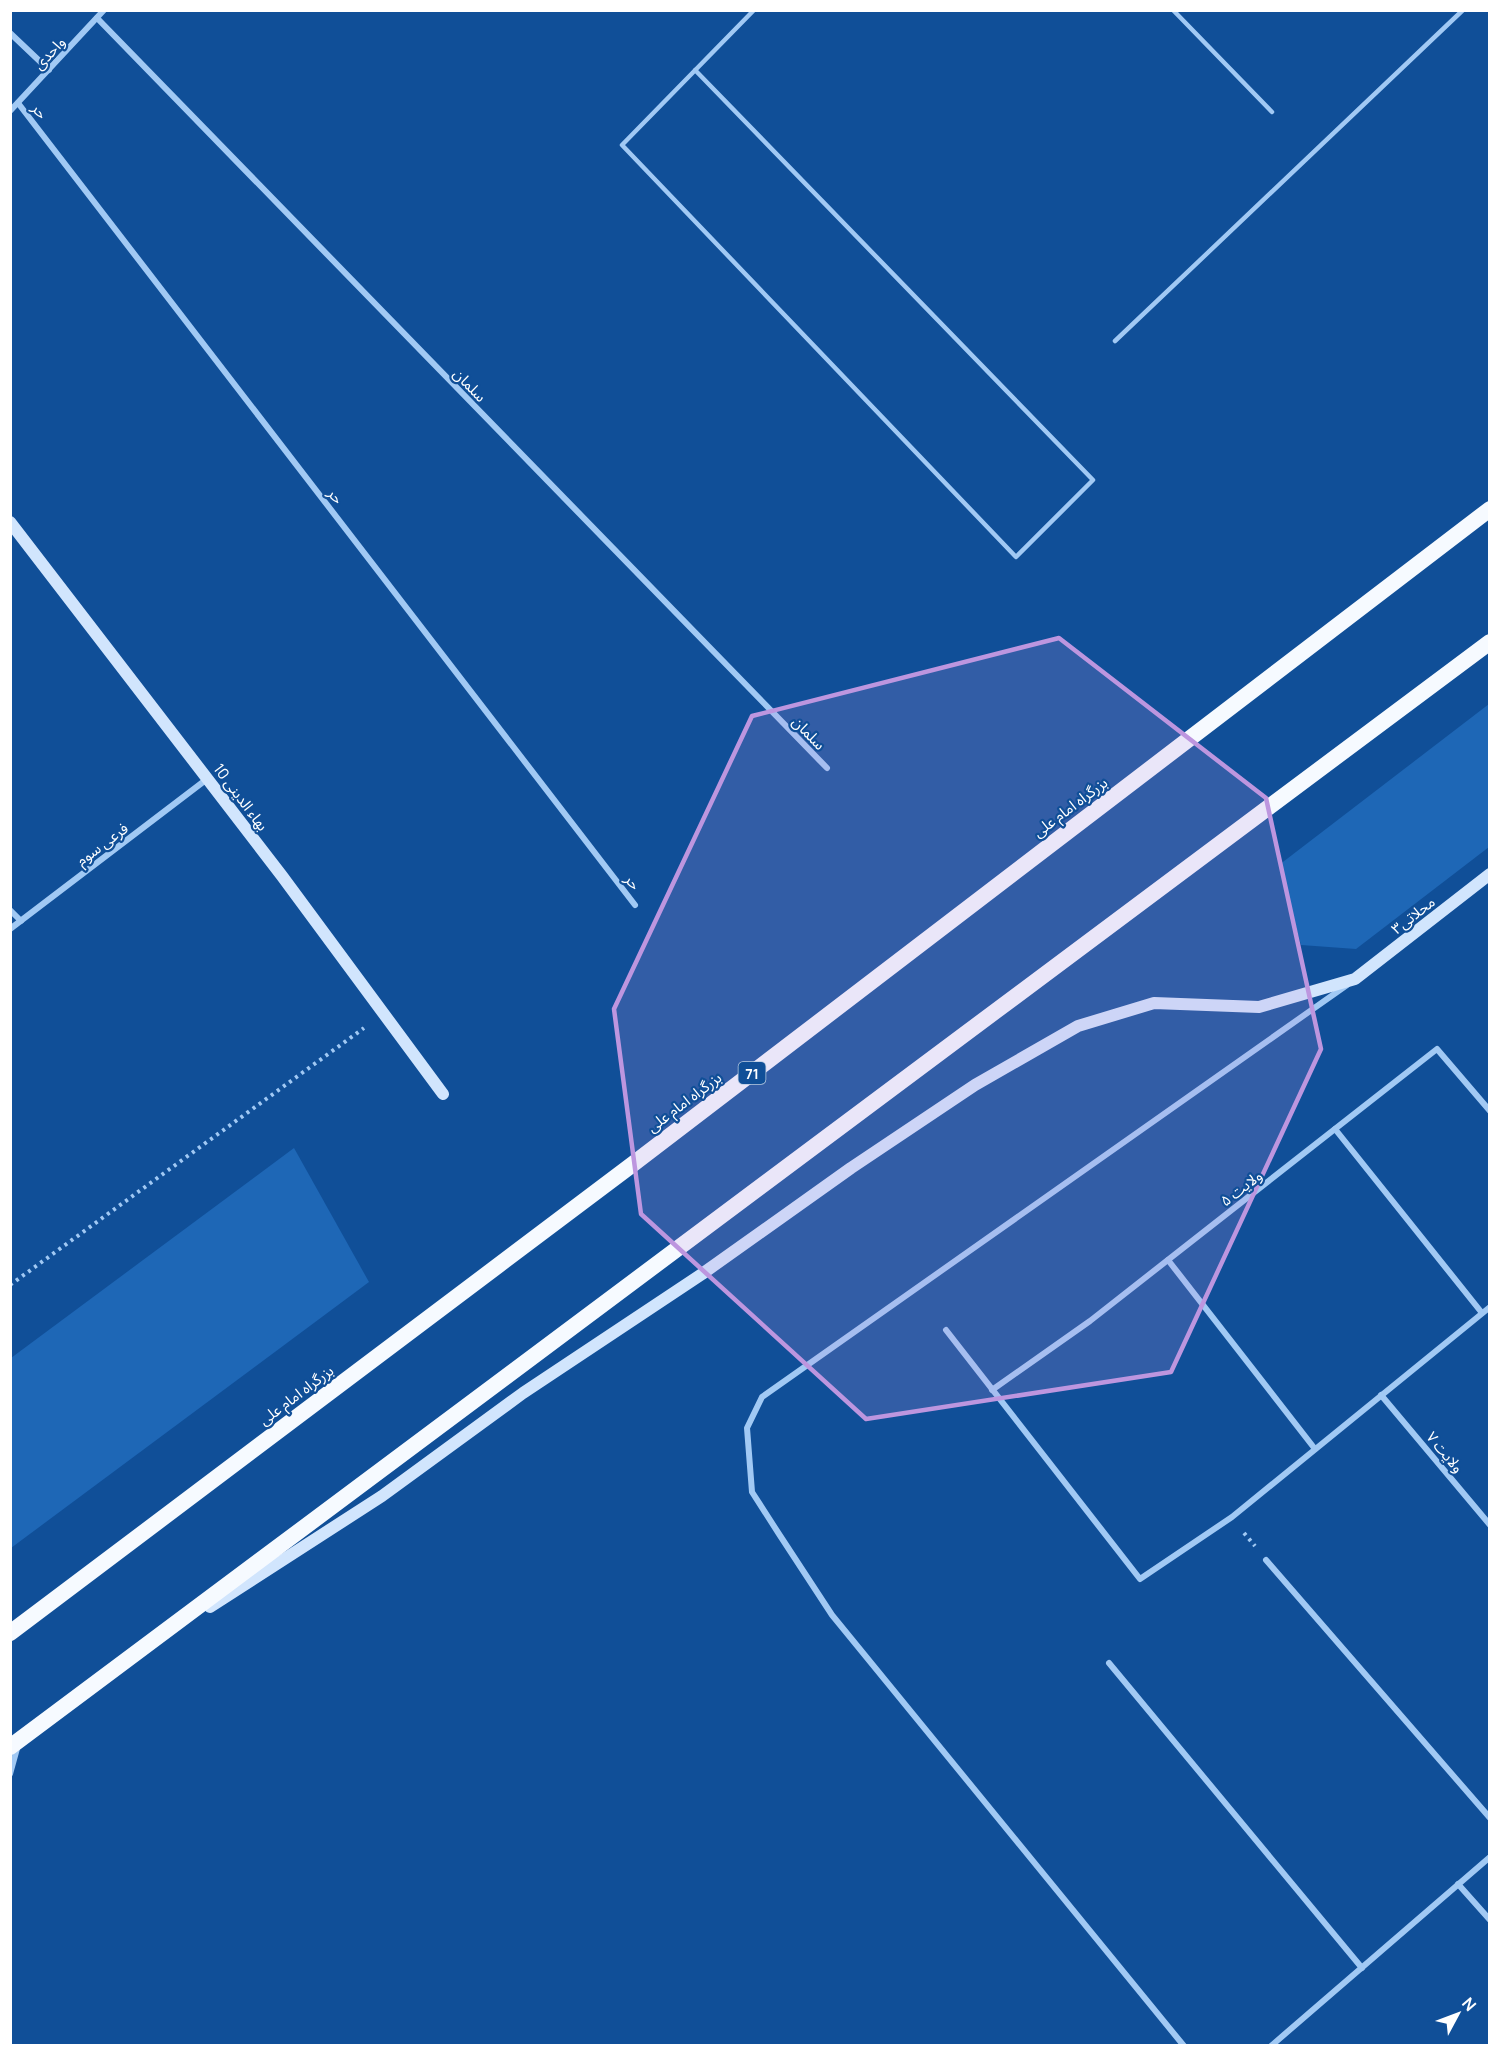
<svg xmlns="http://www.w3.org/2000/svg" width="1500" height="2056" viewBox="0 0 1500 2056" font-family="Manrope,'Noto Sans Arabic',sans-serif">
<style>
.green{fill:#1e67b6}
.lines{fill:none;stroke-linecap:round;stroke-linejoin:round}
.path{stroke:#a1c9f4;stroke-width:4;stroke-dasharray:3 4.5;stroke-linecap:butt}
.service{stroke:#a1c9f4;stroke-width:4.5}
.minor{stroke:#a1c9f4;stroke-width:6}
.secondary{stroke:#d1e5fd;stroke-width:12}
.trunk{stroke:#f6faff;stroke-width:16}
.marked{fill:#bd96df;fill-opacity:0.2;stroke:#bd96df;stroke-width:4.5;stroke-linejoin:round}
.labels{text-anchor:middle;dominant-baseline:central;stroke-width:4.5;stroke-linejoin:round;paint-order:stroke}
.shield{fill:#104f98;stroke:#b7cae0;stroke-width:1.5}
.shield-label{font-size:14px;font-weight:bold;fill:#fff}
.street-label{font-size:15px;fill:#fff;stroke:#104f98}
</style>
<rect width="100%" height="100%" fill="#104f98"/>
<!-- green -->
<g class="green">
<polygon points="1489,704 1489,847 1356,949 1301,945 1279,865"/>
<polygon points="294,1148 369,1282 11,1548 11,1358"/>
</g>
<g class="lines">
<!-- path -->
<g class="path">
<polyline points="10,1285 364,1028"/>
<polyline points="1244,1533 1255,1546"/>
</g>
<!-- service -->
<g class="service">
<polyline points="1173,10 1272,112"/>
<polyline points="695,70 1093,480 1016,557 622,145 754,10"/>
<polyline points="1115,341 1463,10"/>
</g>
<!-- minor -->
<g class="minor">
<polyline points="97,18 827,768"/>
<polyline points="10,33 49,70"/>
<polyline points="18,103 635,905"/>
<polyline points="10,111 104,10"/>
<polyline points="10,910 21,921"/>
<polyline points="10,929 207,779"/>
<polyline points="1335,1129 1482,1313"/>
<polyline points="1168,1260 1315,1449"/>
<polyline points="946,1330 1140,1579 1232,1517 1490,1307"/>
<polyline points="992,1390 1090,1321 1437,1049 1490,1111"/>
<polyline points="1381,1395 1490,1525"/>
<polyline points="1266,1560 1490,1818"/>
<polyline points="1109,1663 1362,1968"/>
<polyline points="10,1774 18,1745"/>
<polyline points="1458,1884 1490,1920"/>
<polyline points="1184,2046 832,1615 779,1534 752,1492 747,1428 762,1397 1347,985"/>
<polyline points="1271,2046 1490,1857"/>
</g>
<!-- secondary -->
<g class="secondary">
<polyline points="10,522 282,876 443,1094"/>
<polyline points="210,1607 382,1496 523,1393 702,1274 851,1168 975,1085 1078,1026 1154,1003 1259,1007 1355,979 1490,874"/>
</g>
<!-- trunk -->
<g class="trunk">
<polyline points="10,1633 633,1164 1490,509"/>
<polyline points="10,1747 1490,642"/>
</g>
</g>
<!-- marked area -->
<path class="marked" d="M1059,638l207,160 55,251 -150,323 -305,47 -225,-205 -27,-205 138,-293z"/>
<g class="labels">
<!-- shield labels -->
<rect class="shield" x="738.5" y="1062" width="27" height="22" rx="4.5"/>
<g class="shield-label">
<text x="752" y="1073">71</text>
</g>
<!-- street labels -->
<g class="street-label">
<text transform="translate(49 53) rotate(-47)">واحدی</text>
<text transform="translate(40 111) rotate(52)">حر</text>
<text transform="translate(470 385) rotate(46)">سلمان</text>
<text transform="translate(336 496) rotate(52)">حر</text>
<text transform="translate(809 733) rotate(46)">سلمان</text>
<text transform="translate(241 797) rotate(53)">بهاء الدینی 10</text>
<text transform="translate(1070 807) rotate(-37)">بزرگراه امام علی</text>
<text transform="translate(102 844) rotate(-37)">فرعی سوم</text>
<text transform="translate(633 882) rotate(52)">حر</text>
<text transform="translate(1413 915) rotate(-38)">محلاتی۳</text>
<text transform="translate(684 1102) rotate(-37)">بزرگراه امام علی</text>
<text transform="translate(1241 1188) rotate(-38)">ولایت ۵</text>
<text transform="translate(296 1395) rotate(-37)">بزرگراه امام علی</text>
<text transform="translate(1445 1452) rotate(50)">ولایت ۷</text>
</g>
</g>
<!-- border -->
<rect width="1500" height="2056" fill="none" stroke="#ffffff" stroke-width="24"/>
<!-- north arrow -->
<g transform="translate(1458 2014) rotate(49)" stroke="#104f98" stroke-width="4.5" paint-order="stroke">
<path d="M0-4.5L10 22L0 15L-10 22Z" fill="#ffffff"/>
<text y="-9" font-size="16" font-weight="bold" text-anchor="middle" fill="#ffffff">N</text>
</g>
</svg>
